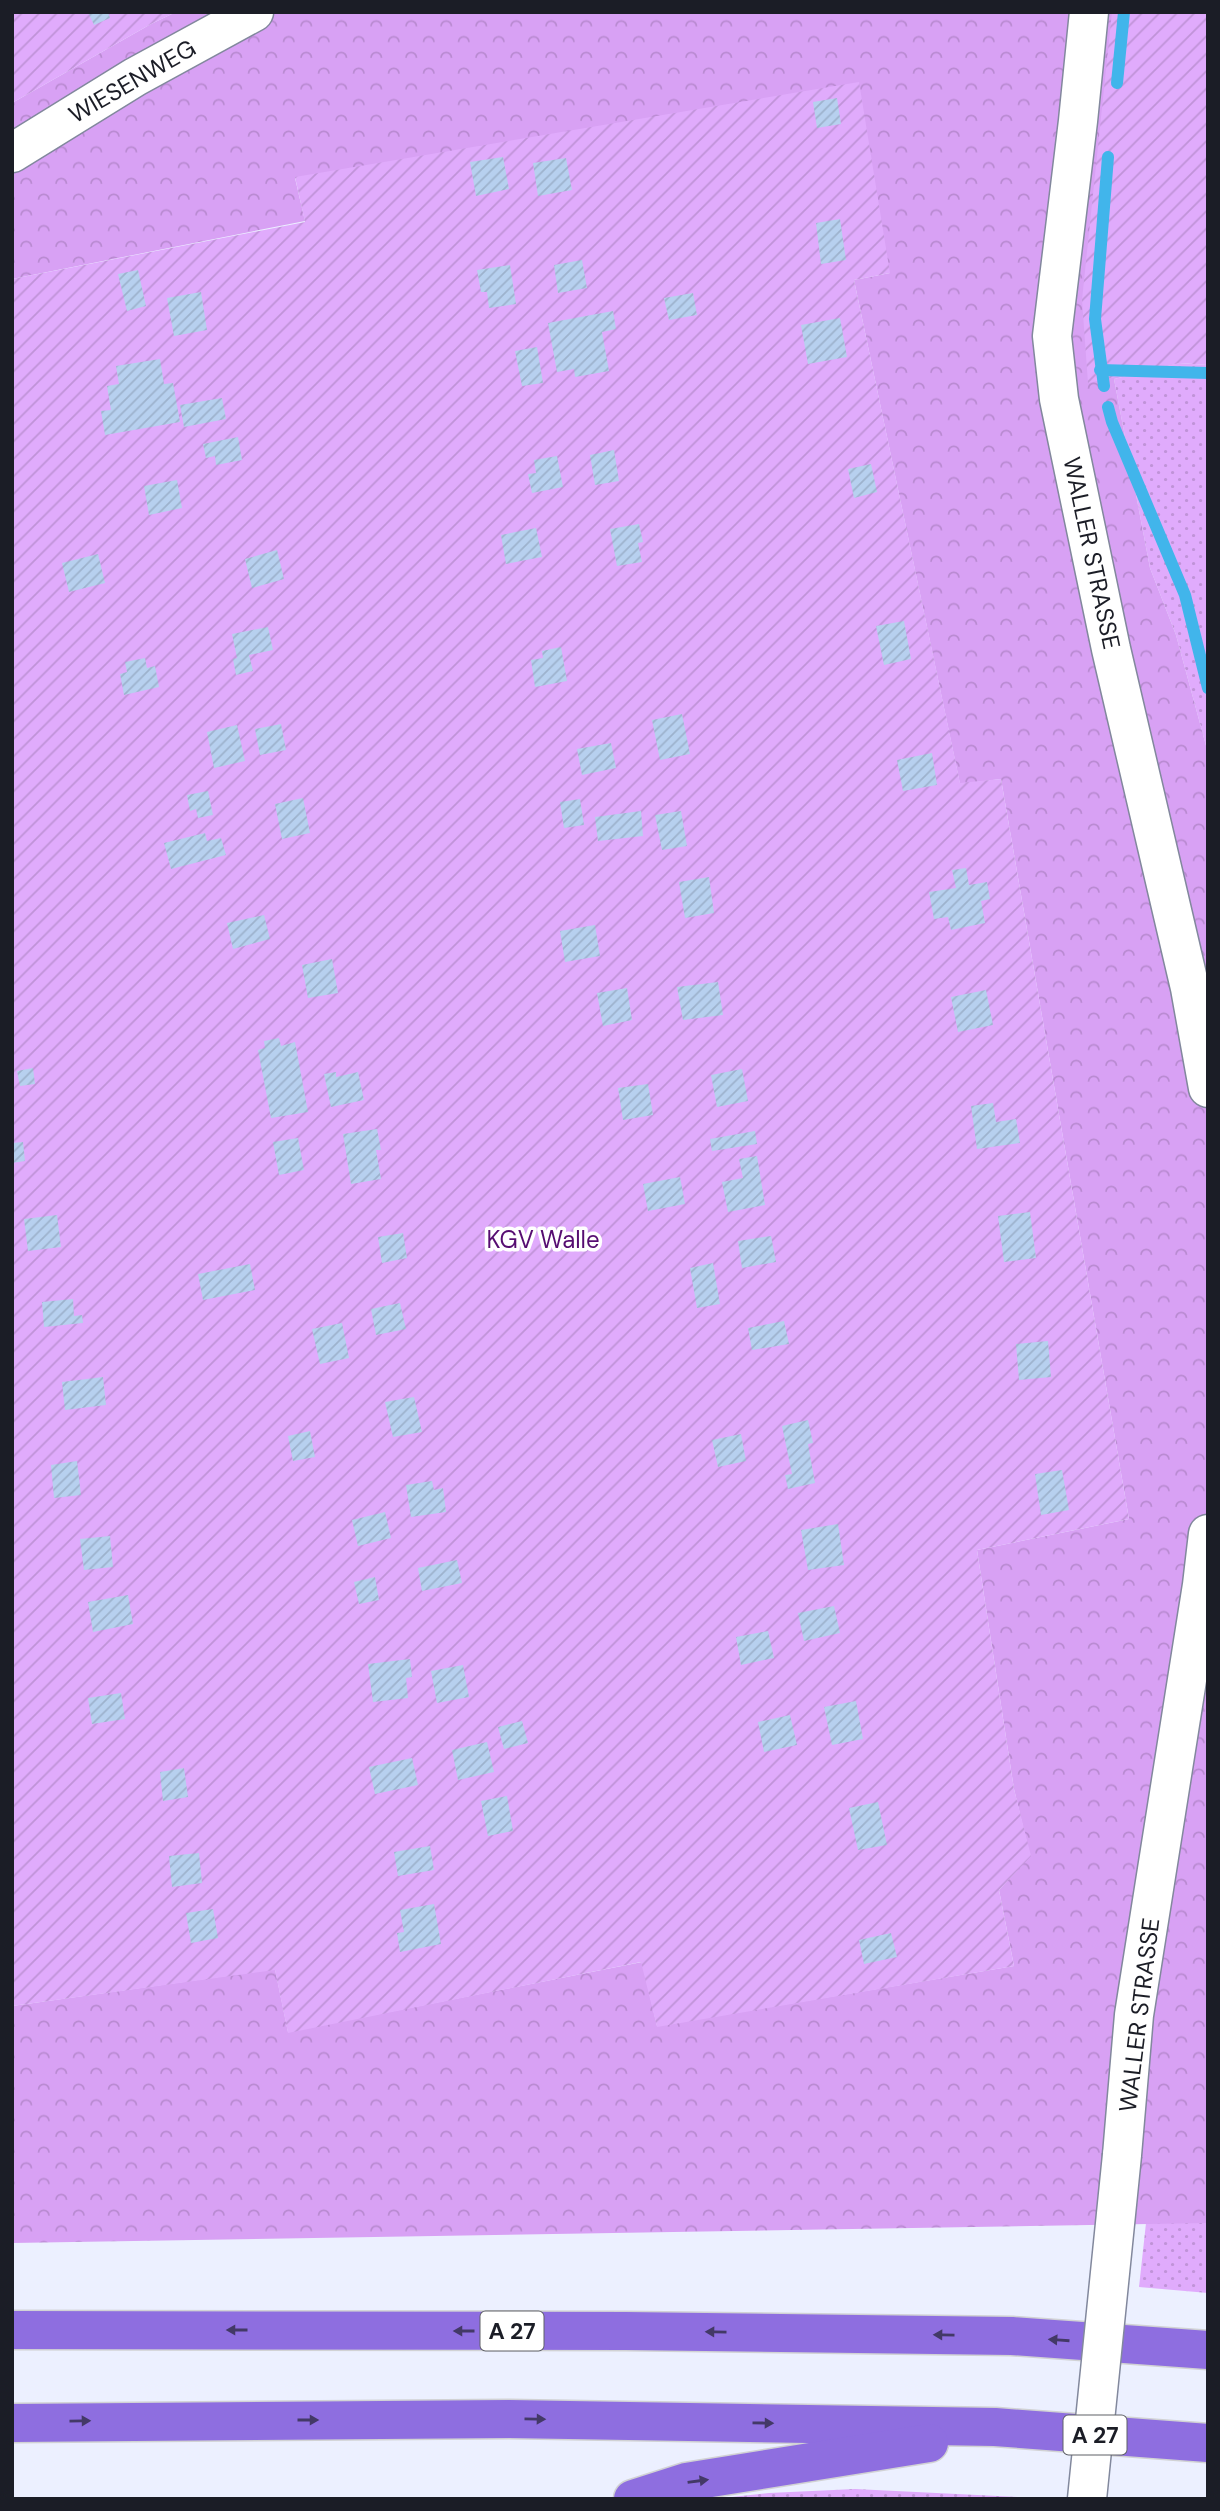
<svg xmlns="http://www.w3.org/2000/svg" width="1220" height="2511" viewBox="0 0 1220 2511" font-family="'DM Sans',sans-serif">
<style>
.grass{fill:url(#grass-dots)}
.forest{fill:url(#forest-crowns)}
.garden{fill:url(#garden-furrows)}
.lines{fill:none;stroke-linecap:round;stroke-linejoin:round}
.stream{stroke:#41b5eb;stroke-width:12}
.building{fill:url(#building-hatch)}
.street-casing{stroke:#82889d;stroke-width:41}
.highway-casing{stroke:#d1d2d4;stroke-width:41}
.street{stroke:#fff;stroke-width:38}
.highway{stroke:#8e6ee0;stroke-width:38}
.street-bridge-casing{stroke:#82889d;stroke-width:41;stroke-linecap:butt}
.street-bridge{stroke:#fff;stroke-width:38}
.oneway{fill:#433967}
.labels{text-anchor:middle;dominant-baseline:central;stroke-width:7;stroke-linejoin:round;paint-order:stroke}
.shield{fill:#fff;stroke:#5f6167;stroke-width:2}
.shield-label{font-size:23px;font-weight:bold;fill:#1b1d26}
.street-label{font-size:24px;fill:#1b1d26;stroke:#fff}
.park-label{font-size:24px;fill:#560d71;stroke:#fff}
</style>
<defs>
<pattern id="grass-dots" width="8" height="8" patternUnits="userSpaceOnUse" patternTransform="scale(1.75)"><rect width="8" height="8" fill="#e0abfc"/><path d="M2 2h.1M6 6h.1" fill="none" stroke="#c093d8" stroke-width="1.8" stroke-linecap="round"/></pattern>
<pattern id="forest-crowns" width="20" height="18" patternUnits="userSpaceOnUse" patternTransform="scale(1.75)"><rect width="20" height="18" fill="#d8a1f4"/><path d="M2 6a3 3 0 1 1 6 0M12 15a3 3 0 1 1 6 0" fill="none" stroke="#b98ad1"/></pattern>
<pattern id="garden-furrows" width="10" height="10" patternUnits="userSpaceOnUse" patternTransform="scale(1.75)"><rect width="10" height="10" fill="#e0abfc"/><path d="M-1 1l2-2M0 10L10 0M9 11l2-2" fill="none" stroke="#c093d8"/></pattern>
<pattern id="building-hatch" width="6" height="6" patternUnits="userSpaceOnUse" patternTransform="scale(1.75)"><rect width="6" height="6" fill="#b7d0ef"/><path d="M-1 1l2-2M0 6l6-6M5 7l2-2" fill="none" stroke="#9db2cd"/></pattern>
</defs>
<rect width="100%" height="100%" fill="#ecf0ff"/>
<!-- grass -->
<g class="grass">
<polygon points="1179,363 1208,365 1208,753 1176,635 1150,568 1114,379"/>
<polygon points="1146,2223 1208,2223 1208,2293 1139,2287"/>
<polygon points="855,2489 1039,2498 714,2499 769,2493"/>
</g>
<!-- forest -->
<polygon class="forest" points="176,12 1208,12 1179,363 1114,379 1150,568 1176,635 1208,753 1208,2223 12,2243 12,2006 275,1969 288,2032 642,1962 657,2026 1014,1966 999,1890 1030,1856 1014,1789 977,1550 1129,1519 1001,779 960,784 854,280 890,273 295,178 305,221 12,279 12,103 151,24"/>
<!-- garden -->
<g class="garden">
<polygon points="12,12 176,12 151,24 12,103"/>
<polygon points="1112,12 1208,12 1208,365 1179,363 1088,383 1082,300"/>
<polygon points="859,82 890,273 854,280 960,783 1001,779 1129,1519 977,1550 1014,1789 1031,1856 999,1890 1014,1966 657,2027 641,1962 288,2033 275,1970 12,2006 12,279 305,222 295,177"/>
</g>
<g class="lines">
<!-- stream -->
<g class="stream">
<polyline points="1117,83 1124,12"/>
<polyline points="1100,370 1208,373"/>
<polyline points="1104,386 1095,319 1108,157"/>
<polyline points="1108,407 1112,422 1185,595 1208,688"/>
</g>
</g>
<!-- building -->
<g class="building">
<polygon points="88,12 108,12 110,18 94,25"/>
<polygon points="837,98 841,124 817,128 813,102"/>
<polygon points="503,157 509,189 476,196 470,162"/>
<polygon points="566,158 572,190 538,196 533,163"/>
<polygon points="840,219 846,260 821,264 816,223"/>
<polygon points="582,260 587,288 558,293 554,265"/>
<polygon points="510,265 516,304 489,308 487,292 481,292 477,270"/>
<polygon points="138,270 146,306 127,311 118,274"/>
<polygon points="201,292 207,330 174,336 167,298"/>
<polygon points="693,293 697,315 669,320 664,298"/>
<polygon points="613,311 616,329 602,332 609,371 575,377 574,369 557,372 548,323"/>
<polygon points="840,318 847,357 808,364 801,325"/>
<polygon points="537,347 543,383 522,386 515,351"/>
<polygon points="160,359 164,384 173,383 180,422 105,435 101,411 111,410 107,386 119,384 116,366"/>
<polygon points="222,398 226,419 184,427 180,405"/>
<polygon points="238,437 242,460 216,465 215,456 206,458 203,444"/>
<polygon points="614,450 619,481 595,485 590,455"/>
<polygon points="557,456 563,487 532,493 528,474 536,473 534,460"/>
<polygon points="871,464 877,492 854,498 848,469"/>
<polygon points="177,480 182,508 149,515 144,486"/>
<polygon points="639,524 643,542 638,543 642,562 617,566 610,529"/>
<polygon points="536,528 542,557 506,564 501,535"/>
<polygon points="277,550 284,579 252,588 245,559"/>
<polygon points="98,554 105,583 69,592 62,563"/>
<polygon points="904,621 911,659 884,665 876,626"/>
<polygon points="268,627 273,650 249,655 253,671 236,675 233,659 237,658 232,634"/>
<polygon points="561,647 567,681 535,687 531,660 543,658 542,651"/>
<polygon points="145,658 147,668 155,666 159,687 124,695 120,674 127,672 125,662"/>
<polygon points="682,714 690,754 660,760 652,720"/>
<polygon points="281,724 286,750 260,755 255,729"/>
<polygon points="237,725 245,761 214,768 207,732"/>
<polygon points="611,743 616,768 582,775 577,749"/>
<polygon points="932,753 937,785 903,791 897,760"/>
<polygon points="208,791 213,815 198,818 196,809 190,811 187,795"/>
<polygon points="303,798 310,833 282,839 275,804"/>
<polygon points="580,799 584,825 564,828 560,802"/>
<polygon points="641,811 643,836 598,841 595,817"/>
<polygon points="681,811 687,846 662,850 655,815"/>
<polygon points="205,833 207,841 221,838 226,855 171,869 164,843"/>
<polygon points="966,868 969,885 987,882 990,899 981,901 985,923 951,930 948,917 934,919 929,892 956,888 952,870"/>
<polygon points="709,877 714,913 685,918 679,882"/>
<polygon points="264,915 270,939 233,949 227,923"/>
<polygon points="595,925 600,956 565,962 560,931"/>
<polygon points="332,959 338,993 308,998 302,965"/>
<polygon points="718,982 723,1015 683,1020 677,987"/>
<polygon points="627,988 632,1020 603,1026 597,993"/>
<polygon points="986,990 993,1025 958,1032 951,997"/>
<polygon points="279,1038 281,1046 295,1042 308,1112 271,1118 258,1050 265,1048 264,1041"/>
<polygon points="33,1068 35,1084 20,1086 17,1071"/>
<polygon points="742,1069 748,1101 717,1107 711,1075"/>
<polygon points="336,1072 336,1077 358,1072 364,1100 331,1107 324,1074"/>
<polygon points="648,1084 653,1115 623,1120 618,1088"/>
<polygon points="993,1103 996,1122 1016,1119 1020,1143 977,1149 971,1106"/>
<polygon points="377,1129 381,1150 376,1150 381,1179 351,1184 343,1134"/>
<polygon points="755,1131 757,1144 712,1151 710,1139"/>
<polygon points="298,1138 304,1170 279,1175 273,1142"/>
<polygon points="23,1142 25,1161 12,1163 12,1143"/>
<polygon points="757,1156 765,1205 728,1212 722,1182 743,1178 739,1159"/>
<polygon points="680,1177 685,1204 648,1211 643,1184"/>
<polygon points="1030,1212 1036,1258 1004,1262 998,1216"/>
<polygon points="57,1215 61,1247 28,1251 24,1219"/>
<polygon points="403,1233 407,1258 382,1263 378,1237"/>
<polygon points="771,1236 776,1262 742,1268 738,1241"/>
<polygon points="713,1263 720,1304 697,1308 690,1268"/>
<polygon points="250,1264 255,1290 203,1300 198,1274"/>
<polygon points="73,1299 74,1316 82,1315 83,1323 44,1327 42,1302"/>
<polygon points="400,1303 406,1329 376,1335 371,1309"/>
<polygon points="784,1321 789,1344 752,1350 748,1328"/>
<polygon points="342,1323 349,1358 320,1364 312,1329"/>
<polygon points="1048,1341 1051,1377 1019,1380 1016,1344"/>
<polygon points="103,1377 106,1405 65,1410 62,1382"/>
<polygon points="414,1397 422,1432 393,1437 385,1402"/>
<polygon points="808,1420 813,1443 808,1444 815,1483 788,1489 785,1475 792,1474 782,1426"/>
<polygon points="310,1431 315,1457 293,1461 288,1436"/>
<polygon points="741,1434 746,1461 718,1467 712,1440"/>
<polygon points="77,1461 81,1495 54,1498 51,1465"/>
<polygon points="1062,1470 1069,1510 1041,1515 1035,1474"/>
<polygon points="432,1481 434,1490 443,1488 446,1512 411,1517 406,1485"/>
<polygon points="385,1512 391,1538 358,1546 352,1520"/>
<polygon points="838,1524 844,1565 808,1570 801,1530"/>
<polygon points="110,1536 113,1567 84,1570 80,1539"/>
<polygon points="457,1560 462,1583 422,1591 418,1568"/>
<polygon points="375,1577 379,1600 359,1604 354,1582"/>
<polygon points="128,1595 133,1624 93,1632 88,1602"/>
<polygon points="834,1606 840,1633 804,1641 798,1613"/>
<polygon points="768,1631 774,1658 741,1665 736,1637"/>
<polygon points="410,1659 412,1677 406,1678 408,1698 373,1702 368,1664"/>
<polygon points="463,1665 469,1697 437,1703 431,1671"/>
<polygon points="121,1693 125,1719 92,1724 88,1698"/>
<polygon points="856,1701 863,1739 832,1745 824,1707"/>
<polygon points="790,1715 797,1745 764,1752 758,1722"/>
<polygon points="522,1721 528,1743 504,1749 498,1727"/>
<polygon points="487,1742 494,1772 458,1780 452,1750"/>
<polygon points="412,1758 418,1785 375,1794 369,1767"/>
<polygon points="184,1768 188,1797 163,1801 160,1772"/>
<polygon points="507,1796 513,1831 488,1836 481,1801"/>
<polygon points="878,1802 887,1845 858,1850 849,1808"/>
<polygon points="430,1846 434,1870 398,1876 394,1852"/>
<polygon points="199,1853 202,1883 172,1887 169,1856"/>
<polygon points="434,1904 441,1944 400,1952 397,1933 404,1932 400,1910"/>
<polygon points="213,1909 218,1938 191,1943 186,1913"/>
<polygon points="891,1933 897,1957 864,1964 859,1940"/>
</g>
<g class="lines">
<!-- street casing -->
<g class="street-casing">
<g id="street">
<polyline points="1089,12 1078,121 1052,336 1059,399 1111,649 1190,988 1208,1088"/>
<polyline points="12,153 135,77 254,12"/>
<polyline points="1122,2155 1134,2015 1202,1585 1208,1534"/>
</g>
</g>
<!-- highway casing -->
<g class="highway-casing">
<g id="highway">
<polyline points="12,2330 626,2331 1012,2336 1208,2350"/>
<polyline points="12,2423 509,2419 995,2427 1208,2443"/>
<polyline points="633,2499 686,2482 929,2443"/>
</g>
</g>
<!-- street -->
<use href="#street" class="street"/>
<!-- highway -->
<use href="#highway" class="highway"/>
<!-- street-bridge casing -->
<g class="street-bridge-casing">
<polyline id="street-bridge" points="1087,2499 1122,2155"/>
</g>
<!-- street-bridge -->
<use href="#street-bridge" class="street-bridge"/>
</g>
<!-- one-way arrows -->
<defs><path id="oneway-solid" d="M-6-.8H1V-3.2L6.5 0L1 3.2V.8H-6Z" transform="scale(1.75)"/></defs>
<g class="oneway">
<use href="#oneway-solid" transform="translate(237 2330) rotate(-180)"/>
<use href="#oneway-solid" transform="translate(464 2331) rotate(-180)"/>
<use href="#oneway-solid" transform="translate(716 2332) rotate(-179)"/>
<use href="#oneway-solid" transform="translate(944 2335) rotate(-179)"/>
<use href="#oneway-solid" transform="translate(1059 2340) rotate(-176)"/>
<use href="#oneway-solid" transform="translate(535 2419) rotate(1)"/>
<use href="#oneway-solid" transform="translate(308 2420)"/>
<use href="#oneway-solid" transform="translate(80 2421) rotate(-1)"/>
<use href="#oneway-solid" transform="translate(763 2423) rotate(1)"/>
<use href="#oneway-solid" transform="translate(698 2481) rotate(-8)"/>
</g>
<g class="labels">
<!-- shield labels -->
<g class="shield">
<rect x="480.5" y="2311.5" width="63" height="39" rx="5"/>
<rect x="1063.5" y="2415.5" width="63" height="39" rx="5"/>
</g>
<g class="shield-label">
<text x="512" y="2331">A 27</text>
<text x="1095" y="2435">A 27</text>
</g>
<!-- street labels -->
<g class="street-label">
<text transform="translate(132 81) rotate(-30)">WIESENWEG</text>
<text transform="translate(1092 553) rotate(78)">WALLER STRASSE</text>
<text transform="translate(1139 2015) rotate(-83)">WALLER STRASSE</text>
</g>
<!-- park labels -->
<g class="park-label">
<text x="543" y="1239">KGV Walle</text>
</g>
</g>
<!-- border -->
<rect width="1220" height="2511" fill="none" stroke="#1b1d26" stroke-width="28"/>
</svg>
